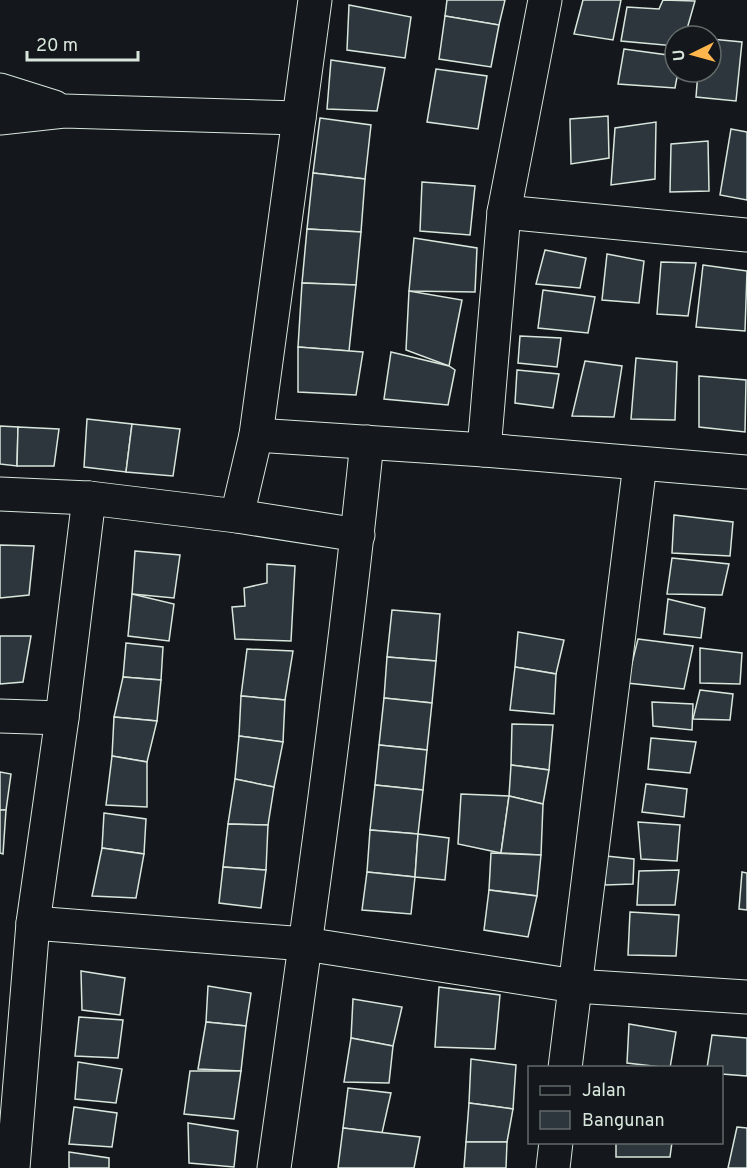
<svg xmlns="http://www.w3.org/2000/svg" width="747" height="1168" viewBox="0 0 747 1168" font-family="Overpass,sans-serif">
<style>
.building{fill:#2c363c;stroke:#d8e6dc;stroke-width:1.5}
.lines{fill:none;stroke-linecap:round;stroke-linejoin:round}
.street-casing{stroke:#d8e6dc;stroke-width:35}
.street{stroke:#14181c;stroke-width:33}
</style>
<rect width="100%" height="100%" fill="#14181c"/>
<!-- building -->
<g class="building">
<polygon points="447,0 505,0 499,25 445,16"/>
<polygon points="583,0 621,0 613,40 574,34"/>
<polygon points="663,0 695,1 685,36 675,36 675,46 621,41 627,7 659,9"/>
<polygon points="349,5 411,17 405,58 347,50"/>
<polygon points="445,16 499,25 491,67 439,59"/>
<polygon points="711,39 742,42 736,101 696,97 698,72 711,72"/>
<polygon points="624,49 675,56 675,72 678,72 675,88 618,84"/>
<polygon points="331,60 385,68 377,111 327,109"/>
<polygon points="436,69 487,76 478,129 427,122"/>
<polygon points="608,116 609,158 571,164 570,119"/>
<polygon points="320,118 371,125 365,179 313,173"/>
<polygon points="656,122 655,179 611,185 615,128"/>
<polygon points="731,129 747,132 747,200 720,195"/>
<polygon points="708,141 709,191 670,192 671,144"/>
<polygon points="313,173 365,179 361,232 307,229"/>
<polygon points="422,182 475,186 470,235 420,231"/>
<polygon points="307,229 361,232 356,285 302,283"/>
<polygon points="414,238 477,248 475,292 409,291"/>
<polygon points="545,250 586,258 580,288 536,284"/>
<polygon points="607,254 644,261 639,303 602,300"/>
<polygon points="661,262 696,263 688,316 657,314"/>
<polygon points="703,265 747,271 745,331 696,327"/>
<polygon points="302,283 356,285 349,351 298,347"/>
<polygon points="543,290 595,297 588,333 538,328"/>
<polygon points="409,291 462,300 449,366 406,350"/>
<polygon points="520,336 561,338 557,367 518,363"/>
<polygon points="298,347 363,352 356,395 298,392"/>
<polygon points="391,352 449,366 455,370 448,405 384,399"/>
<polygon points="636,358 677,362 675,420 631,419"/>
<polygon points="585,361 622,366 614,417 572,416"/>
<polygon points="517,370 559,374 553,408 515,403"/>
<polygon points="699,376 746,380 745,432 699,427"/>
<polygon points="87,419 132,424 126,472 84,467"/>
<polygon points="132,424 180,429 173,476 126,472"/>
<polygon points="0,426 18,427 17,466 0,464"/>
<polygon points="18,427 59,429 54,466 17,466"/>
<polygon points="674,515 733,522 730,556 672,553"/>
<polygon points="0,545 34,546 29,595 0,598"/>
<polygon points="135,551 180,555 174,598 132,594"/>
<polygon points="672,558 729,564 722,595 667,594"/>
<polygon points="267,564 295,566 291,641 235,639 232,607 245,606 244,588 267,583"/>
<polygon points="132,594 174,604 169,641 128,636"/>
<polygon points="668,599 705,608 701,638 664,634"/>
<polygon points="392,610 440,614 436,661 387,657"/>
<polygon points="518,632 564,640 556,674 515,667"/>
<polygon points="0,636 31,636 23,682 0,684"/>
<polygon points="638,639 693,646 684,689 627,683"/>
<polygon points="126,643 163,647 161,680 123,677"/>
<polygon points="700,648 742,653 740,684 700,683"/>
<polygon points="247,649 293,651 285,700 241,696"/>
<polygon points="387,657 436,661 432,703 384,698"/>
<polygon points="515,667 556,674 554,714 510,710"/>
<polygon points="123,677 161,680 157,721 114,717"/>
<polygon points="700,690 733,694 730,720 693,719"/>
<polygon points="241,696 285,700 283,742 239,736"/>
<polygon points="384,698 432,703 427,750 379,745"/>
<polygon points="652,702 693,704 692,730 653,726"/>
<polygon points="114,717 157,721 147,762 112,756"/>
<polygon points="512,724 553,725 549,770 511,765"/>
<polygon points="239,736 283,742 274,787 235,779"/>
<polygon points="651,738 696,742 690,773 648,769"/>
<polygon points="379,745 427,750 423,790 375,785"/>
<polygon points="112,756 147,762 147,807 106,805"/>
<polygon points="511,765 549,770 543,804 509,796"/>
<polygon points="0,772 11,774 6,810 0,810"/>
<polygon points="235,779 274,787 268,825 228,824"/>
<polygon points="646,784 687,789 684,817 642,812"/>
<polygon points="375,785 423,790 418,834 370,830"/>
<polygon points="461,794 509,796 501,853 458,844"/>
<polygon points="509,796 543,804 541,855 501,853"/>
<polygon points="0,810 6,810 3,854 0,853"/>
<polygon points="104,813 146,819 144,854 102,848"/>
<polygon points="638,822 680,825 677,861 641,859"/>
<polygon points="228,824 268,825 266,870 223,867"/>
<polygon points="370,830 418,834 415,877 367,872"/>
<polygon points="418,834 449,838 445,880 415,877"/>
<polygon points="102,848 144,854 136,898 92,896"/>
<polygon points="491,853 541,855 537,896 489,890"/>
<polygon points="606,856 634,859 633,884 605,885"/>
<polygon points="223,867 266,870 261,908 219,903"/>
<polygon points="679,870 675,905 637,905 639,871"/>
<polygon points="367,872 415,877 411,914 362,910"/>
<polygon points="742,872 747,873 747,910 739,909"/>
<polygon points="489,890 537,896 528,937 484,930"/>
<polygon points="630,912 679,915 676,956 628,955"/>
<polygon points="81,971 125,978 120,1015 82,1010"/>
<polygon points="208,986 251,993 246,1026 206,1022"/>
<polygon points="439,987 500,995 495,1049 435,1047"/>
<polygon points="353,999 402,1007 393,1046 351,1038"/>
<polygon points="79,1017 123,1020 118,1058 75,1056"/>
<polygon points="206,1022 246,1026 241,1071 198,1069"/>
<polygon points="629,1024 676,1032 670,1068 627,1063"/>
<polygon points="712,1035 747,1038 747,1076 722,1074 722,1068 707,1068"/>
<polygon points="351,1038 393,1046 389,1083 344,1082"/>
<polygon points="471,1059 516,1065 513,1109 469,1103"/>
<polygon points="78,1062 122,1069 116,1103 75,1099"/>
<polygon points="190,1071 241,1071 234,1119 184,1114"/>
<polygon points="348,1088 391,1093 382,1133 343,1128"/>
<polygon points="469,1103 513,1109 507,1142 466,1142"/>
<polygon points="74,1107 117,1113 112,1147 69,1144"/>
<polygon points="188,1123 238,1131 234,1167 189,1163"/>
<polygon points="737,1127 747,1128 747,1168 728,1168"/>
<polygon points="343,1128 420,1137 414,1168 338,1168"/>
<polygon points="466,1142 507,1142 506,1168 464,1168"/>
<polygon points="616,1142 672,1142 670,1157 616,1157"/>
<polygon points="69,1152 109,1158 109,1168 69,1168"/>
</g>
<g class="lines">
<!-- street casing -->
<g class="street-casing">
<g id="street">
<polyline points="315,0 256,435 484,450 747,472"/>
<polyline points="0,90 54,107"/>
<polyline points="0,118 64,111 299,118"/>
<polyline points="504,212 747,235"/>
<polyline points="484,450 504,212 545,0"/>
<polyline points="0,494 89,498 237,516 256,435"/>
<polyline points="237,516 358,535"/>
<polyline points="0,716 62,718"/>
<polyline points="33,923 305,944 575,986 747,997"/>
<polyline points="565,1068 640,464"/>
<polyline points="13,1168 33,923 62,718 89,498"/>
<path d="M274,1168c34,-242 68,-483 93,-726"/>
<polyline points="553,1168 556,1142"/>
</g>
</g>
<!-- street -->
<use href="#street" class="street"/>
</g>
<!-- legend -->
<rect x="528" y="1066" width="195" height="78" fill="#14181c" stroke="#626a69" stroke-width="1.5"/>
<rect x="540" y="1086" width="30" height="9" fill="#14181c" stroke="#626a69" stroke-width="1.5"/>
<text x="582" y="1096" font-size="18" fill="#d8e6dc">Jalan</text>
<rect x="540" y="1111" width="30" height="18" fill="#2c363c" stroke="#626a69" stroke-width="1.5"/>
<text x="582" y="1126" font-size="18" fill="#d8e6dc">Bangunan</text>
<!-- north arrow -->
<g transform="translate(693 54) rotate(265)"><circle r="28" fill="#14181c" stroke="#626a69" stroke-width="1.5"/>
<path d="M0-4.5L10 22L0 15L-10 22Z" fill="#ffb74d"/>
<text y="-9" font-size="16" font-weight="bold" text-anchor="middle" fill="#d8e6dc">U</text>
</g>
<!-- scale -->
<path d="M27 51v9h111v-9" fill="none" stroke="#d8e6dc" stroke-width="3"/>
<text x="36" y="51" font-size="18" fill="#d8e6dc" stroke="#14181c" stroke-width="4.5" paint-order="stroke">20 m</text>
</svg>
